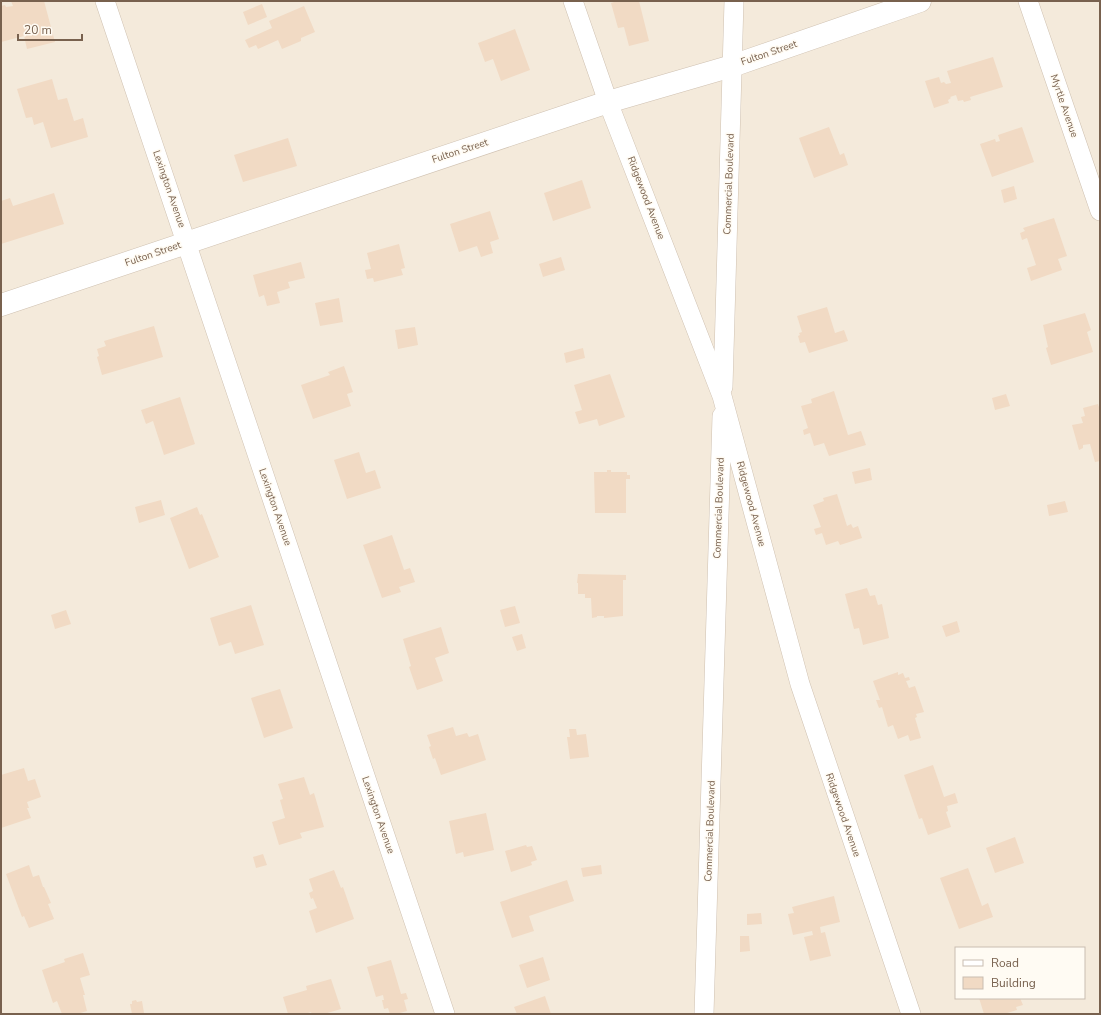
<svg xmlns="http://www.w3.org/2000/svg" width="1101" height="1015" viewBox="0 0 1101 1015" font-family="'Nunito Sans',sans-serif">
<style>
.residential{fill:#f4eadb;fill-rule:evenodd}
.building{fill:#f1dac4}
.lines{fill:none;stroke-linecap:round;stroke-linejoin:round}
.minor-casing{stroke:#cfc1b1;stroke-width:20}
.tertiary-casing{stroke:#cfc1b1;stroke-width:23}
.minor{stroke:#fff;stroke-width:19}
.tertiary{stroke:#fff;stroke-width:22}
.labels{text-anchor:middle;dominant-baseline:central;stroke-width:3;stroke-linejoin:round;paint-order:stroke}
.street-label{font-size:10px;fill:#78614e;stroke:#fffbf3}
</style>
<rect width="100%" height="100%" fill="#fcf7ec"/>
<!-- residential -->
<path class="residential" d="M1,1h1099v1013h-1099zM956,948h128v50h-128z"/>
<!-- building -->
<g class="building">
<polygon points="11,1 44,1 55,42 27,49 24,36 1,42 1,6 5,5 6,7 13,6"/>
<polygon points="617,1 639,1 649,41 629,46 624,27 618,28 611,3"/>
<polygon points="262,4 267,17 248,25 243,12"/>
<polygon points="304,6 315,32 301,38 301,41 282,49 278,40 258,49 256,45 249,48 245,40 272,28 269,21"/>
<polygon points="515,29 530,70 501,81 493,59 485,62 478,43"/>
<polygon points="993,57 1003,87 970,97 971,100 964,102 963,100 958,101 956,95 950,97 951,98 948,100 949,103 934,108 925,81 939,77 941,83 944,82 946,84 951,83 947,71"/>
<polygon points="52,79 58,100 67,98 74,121 83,118 88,137 51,148 43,122 34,125 32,117 26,118 17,89"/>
<polygon points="829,127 840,155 844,153 848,165 814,178 799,138"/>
<polygon points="1022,127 1034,162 992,177 980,144 995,139 996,142 1000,141 998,135"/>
<polygon points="288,138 297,166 243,182 234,155"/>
<polygon points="582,180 591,208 553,221 544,193"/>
<polygon points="1014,186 1017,199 1004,203 1001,190"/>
<polygon points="54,193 64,224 1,244 1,201 10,198 13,206"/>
<polygon points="490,211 499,239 490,242 493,253 481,257 477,246 459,252 450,224"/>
<polygon points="1054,218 1067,256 1058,259 1062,270 1031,281 1027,268 1036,265 1027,238 1022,240 1020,233 1025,231 1023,228"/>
<polygon points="399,244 405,268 401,269 403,275 374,282 373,278 367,279 365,270 371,269 367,253"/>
<polygon points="561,257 565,270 543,277 539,264"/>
<polygon points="301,262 305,278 288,282 290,288 277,292 280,303 267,306 264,295 259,297 253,275"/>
<polygon points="339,298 343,322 320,326 315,303"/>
<polygon points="827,307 835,333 844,330 848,341 809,353 805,342 800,343 798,336 800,335 799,333 802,332 797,316"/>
<polygon points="1085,313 1091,330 1087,332 1093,352 1051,365 1046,348 1048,347 1043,325"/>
<polygon points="154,326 163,357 102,375 97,357 99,356 97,349 106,346 104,341"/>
<polygon points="415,327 418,345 398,349 395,330"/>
<polygon points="583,348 585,358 566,363 564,353"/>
<polygon points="344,366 353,392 347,394 351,406 313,419 301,385 330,375 328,372"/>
<polygon points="610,374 625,417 599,426 597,419 579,424 575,412 582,410 574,385"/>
<polygon points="834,391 848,435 861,431 866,445 829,456 824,443 814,446 810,433 804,435 803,430 808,428 801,406 812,403 811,399"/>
<polygon points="1006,394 1010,406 995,410 992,398"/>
<polygon points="180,397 195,444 164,455 153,421 146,424 141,410"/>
<polygon points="1098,404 1100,410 1100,461 1095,462 1090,444 1083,445 1083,448 1079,450 1072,425 1083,423 1081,417 1085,416 1083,408"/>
<polygon points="359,452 366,473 375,470 381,488 347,499 334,460"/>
<polygon points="870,468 872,480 855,484 852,472"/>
<polygon points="607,470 611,470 611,472 627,472 627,475 630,475 630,479 626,479 626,513 595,513 594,472 607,472"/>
<polygon points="837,494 847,526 851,524 853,528 858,526 862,538 840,545 838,541 826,545 822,533 816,535 814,529 821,527 813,505 824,501 823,498"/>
<polygon points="161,500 165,515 139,523 135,507"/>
<polygon points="1065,501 1068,512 1049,516 1047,505"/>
<polygon points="197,507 200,515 202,514 219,557 189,569 170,518"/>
<polygon points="392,535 404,570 410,568 415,582 399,587 401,592 382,598 363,545"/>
<polygon points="578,574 626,575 626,580 623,580 623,616 604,618 604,616 597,616 597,617 592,618 591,598 585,598 585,594 578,594 578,583 577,583"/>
<polygon points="867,588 870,596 875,595 878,605 882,604 889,638 863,645 859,628 854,629 845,594"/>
<polygon points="251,605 264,645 235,654 231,642 219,646 210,618"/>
<polygon points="515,606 520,623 505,627 500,610"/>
<polygon points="66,610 71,624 55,629 51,615"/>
<polygon points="957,621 960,632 946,637 942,626"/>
<polygon points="441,627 449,653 435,658 443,681 417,690 409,667 411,666 403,639"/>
<polygon points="522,634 526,648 517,651 512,637"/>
<polygon points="898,672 898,675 903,673 905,678 909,677 910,680 906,681 909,688 915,686 924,712 916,714 917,717 915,718 921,738 910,741 908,735 898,739 893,725 888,727 882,707 879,708 876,700 880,700 873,681"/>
<polygon points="280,689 293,728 264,738 251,698"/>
<polygon points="453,727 456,736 467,733 469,737 478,734 486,760 441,775 435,758 433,759 429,747 431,746 427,735"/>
<polygon points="569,729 576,729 577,735 586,734 589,757 570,759 567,737 570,737"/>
<polygon points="933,765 944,797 955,793 958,803 947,806 948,811 946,812 951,827 928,835 922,818 919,819 904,775"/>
<polygon points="24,768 28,781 35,779 41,797 27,802 29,808 27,808 31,818 1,828 1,775"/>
<polygon points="304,777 310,795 314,793 324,827 300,833 302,838 279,845 272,822 285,818 280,800 283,799 278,784"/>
<polygon points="486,813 494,850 464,857 463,852 456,854 449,821"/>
<polygon points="1015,837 1024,863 995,873 986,848"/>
<polygon points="526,845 527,847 532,846 537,860 531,862 532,865 511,872 505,851"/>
<polygon points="263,854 267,865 256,868 253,857"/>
<polygon points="29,865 33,877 39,875 43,887 44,887 51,903 48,904 54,919 29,928 24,916 22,917 6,874"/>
<polygon points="601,865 602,874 583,877 581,868"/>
<polygon points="968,868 982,906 988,903 993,917 959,929 940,878"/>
<polygon points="334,870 341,888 343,887 354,919 316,933 309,911 317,908 313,898 311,899 309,893 313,891 309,879"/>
<polygon points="567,880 574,901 529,916 534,931 512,938 500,902"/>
<polygon points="834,896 840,922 820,927 821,933 825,932 831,956 810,961 804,937 813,935 812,931 793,935 788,914 794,913 792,907"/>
<polygon points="761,913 762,924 747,925 747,914"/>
<polygon points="740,936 749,936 750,951 740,952"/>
<polygon points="83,953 90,975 80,978 85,995 83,995 87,1011 77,1014 62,1014 57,1001 53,1003 42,970 65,962 64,959"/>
<polygon points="543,957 550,980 527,988 519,965"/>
<polygon points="391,960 401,994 406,993 408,999 404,1000 407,1011 396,1014 390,1014 388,1008 384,1009 382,1000 384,1000 383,995 376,997 367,967"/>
<polygon points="331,979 341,1009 324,1014 312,1014 311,1012 305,1014 288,1014 283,997 307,990 306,986"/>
<polygon points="545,996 551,1014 517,1014 514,1007"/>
<polygon points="979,998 1020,998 1023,1005 1016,1007 1017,1010 1004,1014 984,1014"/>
<polygon points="136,1000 137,1002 142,1001 144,1013 132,1014 130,1004 132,1004 132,1001"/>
</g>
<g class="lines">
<!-- minor casing -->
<g class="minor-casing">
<g id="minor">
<polyline points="105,1 445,1014"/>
<polyline points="573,1 608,102 722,396 800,684 911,1014"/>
<polyline points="1028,1 1100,211"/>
<polyline points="723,387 734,1"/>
<polyline points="704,1014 722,416"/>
</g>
</g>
<!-- tertiary casing -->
<g class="tertiary-casing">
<polyline id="tertiary" points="1,305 608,102 732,66 920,1"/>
</g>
<!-- minor -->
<use href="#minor" class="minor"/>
<!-- tertiary -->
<use href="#tertiary" class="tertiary"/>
</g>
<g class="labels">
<!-- street labels -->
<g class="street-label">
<text transform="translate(769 53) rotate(-19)">Fulton Street</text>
<text transform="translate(1064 106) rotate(71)">Myrtle Avenue</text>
<text transform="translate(460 151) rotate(-18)">Fulton Street</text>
<text transform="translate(729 184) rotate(-88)">Commercial Boulevard</text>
<text transform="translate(169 189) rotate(71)">Lexington Avenue</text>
<text transform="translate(646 198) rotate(69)">Ridgewood Avenue</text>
<text transform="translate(153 254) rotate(-19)">Fulton Street</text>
<text transform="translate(751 504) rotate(75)">Ridgewood Avenue</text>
<text transform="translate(275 507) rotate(71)">Lexington Avenue</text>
<text transform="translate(719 508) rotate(-88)">Commercial Boulevard</text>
<text transform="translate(378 815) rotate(71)">Lexington Avenue</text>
<text transform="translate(843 815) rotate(71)">Ridgewood Avenue</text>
<text transform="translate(710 831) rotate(-88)">Commercial Boulevard</text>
</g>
</g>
<!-- border -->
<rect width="1101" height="1015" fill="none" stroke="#78614e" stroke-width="4"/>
<!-- legend -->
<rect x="955" y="947" width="130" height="52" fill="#fffbf3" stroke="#c9bdb1"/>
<rect x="963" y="960" width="20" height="6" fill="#ffffff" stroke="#c9bdb1"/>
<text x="991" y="967" font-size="12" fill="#78614e">Road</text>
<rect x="963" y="977" width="20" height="12" fill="#f1dac4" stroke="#c9bdb1"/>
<text x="991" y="987" font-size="12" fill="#78614e">Building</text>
<!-- scale -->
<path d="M18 34v6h64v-6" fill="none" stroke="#78614e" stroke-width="2"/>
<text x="24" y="34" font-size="12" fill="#78614e" stroke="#fffbf3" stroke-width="3" paint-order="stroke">20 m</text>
</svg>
